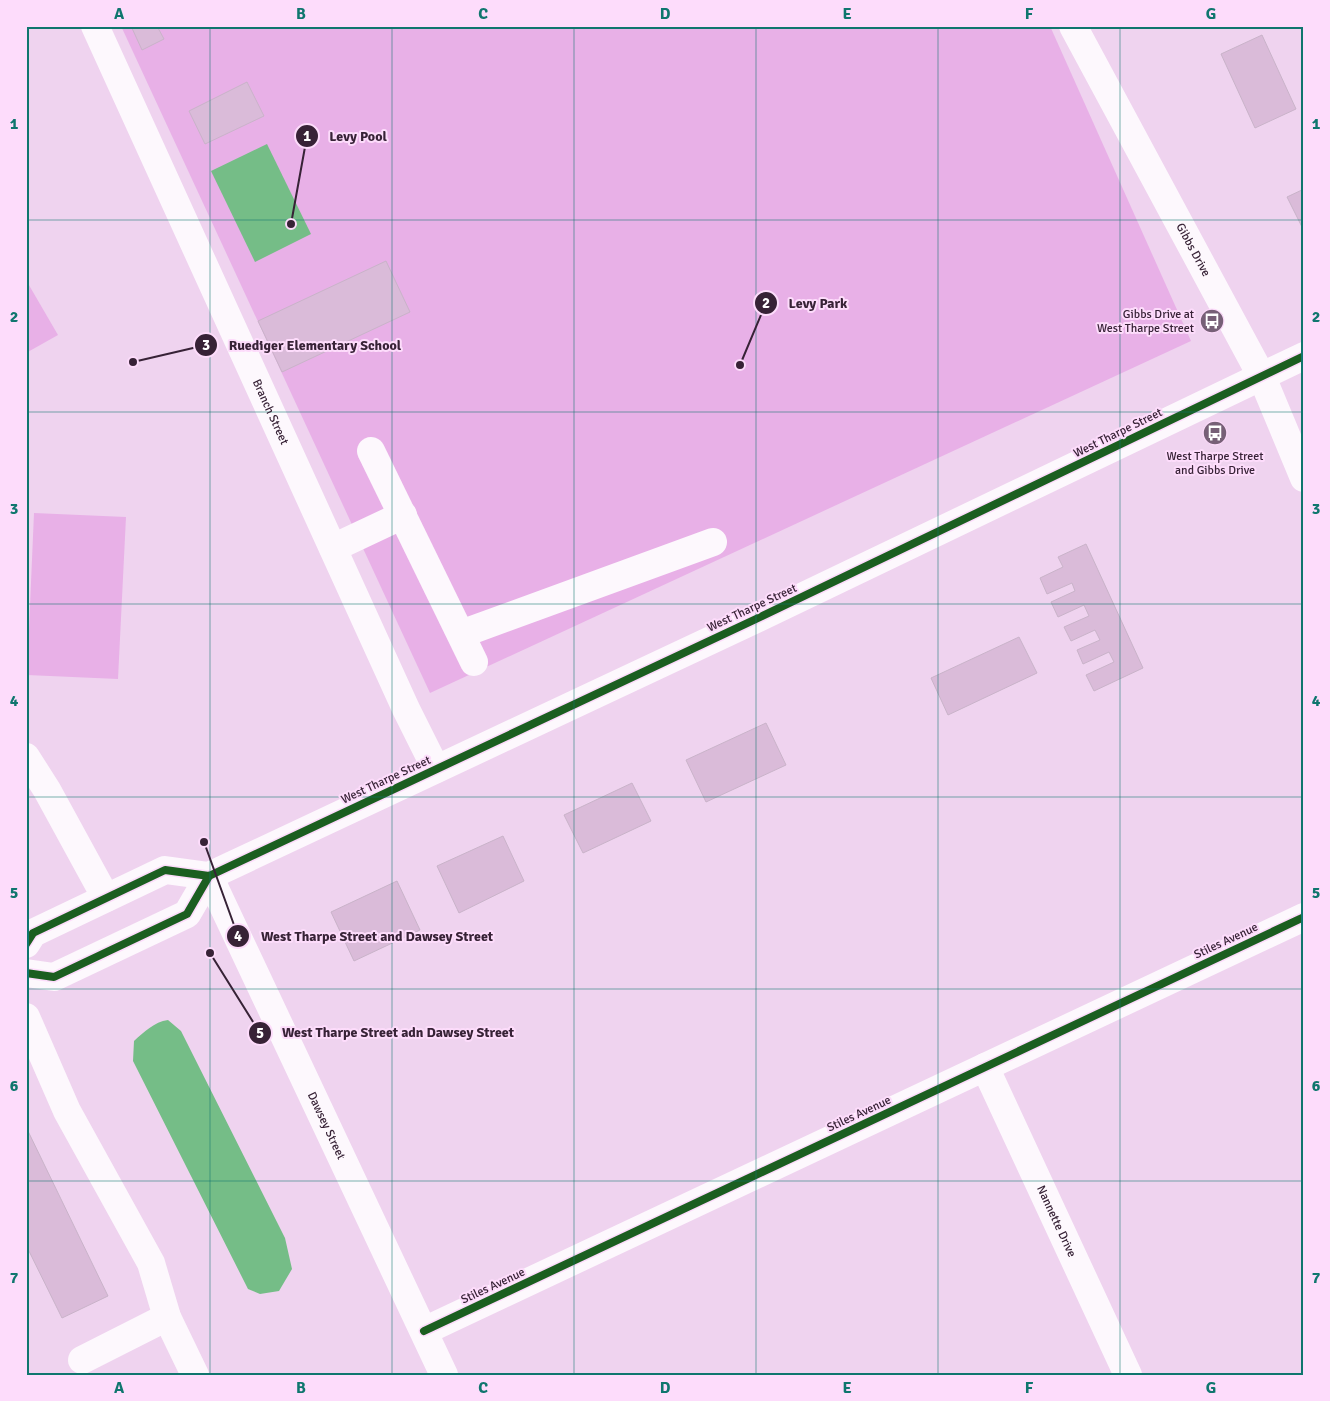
<svg xmlns="http://www.w3.org/2000/svg" width="1330" height="1401" viewBox="0 0 1330 1401" font-family="Signika,sans-serif">
<style>
.green{fill:#e8b0e7}
.water{fill:#75bd87}
.building{fill:#dabbd9;stroke:#c9b3c9}
.lines{fill:none;stroke-linecap:round;stroke-linejoin:round}
.minor{stroke:#fdf8fd;stroke-width:28}
.major{stroke:#fdf8fd;stroke-width:28}
.cycleway-casing{stroke:#fddcfb;stroke-width:11}
.cycleway{stroke:#1b5e20;stroke-width:8}
.grid{fill:none;stroke:#0f766e;stroke-width:1;stroke-opacity:0.55}
.labels{text-anchor:middle;dominant-baseline:central;stroke-width:4;stroke-linejoin:round;paint-order:stroke}
.street-label{font-size:12px;fill:#372236;stroke:#fddcfb}
.poi-label{font-size:12px;fill:#372236;stroke:#fddcfb;text-anchor:end}
.leader{fill:none;stroke:#372236;stroke-width:2}
.callout-dot{fill:#372236;stroke:#fddcfb;stroke-width:2}
.mark-label{font-size:15px;text-anchor:middle;font-weight:bold;fill:#fff}
.callout-label{font-size:14px;text-anchor:middle;font-weight:bold;fill:#372236;stroke:#fddcfb;stroke-width:4;stroke-linejoin:round;paint-order:stroke}
.neatline{fill:none;stroke:#0f766e;stroke-width:2}
.grid-label{font-size:16px;text-anchor:middle;font-weight:bold;fill:#0f766e}
</style>
<rect width="100%" height="100%" fill="#efd3ef"/>
<!-- green -->
<g class="green">
<polygon points="121,26 1050,26 1191,341 430,693"/>
<polygon points="26,280 58,335 26,353"/>
<polygon points="34,513 126,517 118,679 27,675"/>
</g>
<!-- water -->
<g class="water">
<polygon points="267,144 311,234 255,262 211,171"/>
<path d="M168,1020l13,11 104,207 7,31 -13,22 -19,3 -12,-5 -115,-228 1,-20c10,-9 20,-19 34,-21z"/>
</g>
<!-- building -->
<g class="building">
<polygon points="131,26 157,26 164,39 142,50"/>
<polygon points="1262,35 1296,109 1255,128 1221,54"/>
<polygon points="247,82 264,116 205,144 189,111"/>
<polygon points="1304,189 1304,231 1287,197"/>
<polygon points="386,261 410,312 282,372 258,321"/>
<polygon points="1086,544 1143,668 1094,691 1086,675 1114,662 1109,652 1083,664 1077,650 1100,640 1095,630 1071,641 1064,627 1089,616 1084,605 1058,617 1051,602 1075,591 1072,583 1047,594 1040,578 1063,567 1058,557"/>
<polygon points="1019,637 1037,673 948,715 931,678"/>
<polygon points="766,723 786,765 706,802 686,760"/>
<polygon points="632,783 651,821 583,853 564,815"/>
<polygon points="503,836 524,881 459,913 437,866"/>
<polygon points="397,881 420,930 354,961 331,912"/>
<polygon points="26,1127 108,1296 62,1318 26,1245"/>
</g>
<g class="lines">
<!-- minor -->
<g class="minor">
<path id="s1" d="M95,26l311,683 30,60"/>
<path id="s2" d="M1073,26l189,351 42,101"/>
<polyline points="371,451 474,662"/>
<polyline points="333,548 403,515"/>
<polyline points="461,634 713,542"/>
<polyline points="26,757 47,790 106,898"/>
<path id="s3" d="M209,876l235,499"/>
<polyline points="26,1017 67,1111 151,1263 167,1317 195,1375"/>
<path id="s4" d="M985,1067l143,308"/>
<polyline points="424,1331 1304,917"/>
<polyline points="82,1360 167,1317"/>
</g>
<!-- major -->
<g class="major">
<polyline points="26,944 33,933 165,870 209,876 756,619 1304,356"/>
<polyline points="26,973 54,977 187,914 209,876"/>
</g>
<!-- cycleway casing -->
<g class="cycleway-casing">
<g id="cycleway">
<polyline points="26,944 33,933 165,870 209,876 756,619 1304,356"/>
<polyline points="26,973 54,977 187,914 209,876"/>
<polyline points="424,1331 1304,917"/>
</g>
</g>
<!-- cycleway -->
<use href="#cycleway" class="cycleway"/>
</g>
<!-- grid -->
<path class="grid" d="M210,26v1349M392,26v1349M574,26v1349M756,26v1349M938,26v1349M1120,26v1349M26,220h1278M26,412h1278M26,604h1278M26,797h1278M26,989h1278M26,1181h1278"/>
<!-- icons -->
<defs>
<g id="bus-disc" transform="scale(1.25)"><circle r="9.5" fill="#776077" stroke="#fddcfb"/><path d="M-5-6H5V4H4V6H2V4H-2V6H-4V4H-5ZM-3.5-4V0h7V-4ZM-3.5 1.2v1.5H-2V1.2ZM2 1.2v1.5H3.5V1.2Z" fill="#fff"/></g>
</defs>
<g fill-rule="evenodd">
<use href="#bus-disc" x="1212" y="321"/>
<use href="#bus-disc" x="1215" y="433"/>
</g>
<g class="labels">
<!-- street labels -->
<g class="street-label">
<text stroke="none"><textPath href="#s2" startOffset="254">Gibbs Drive</textPath></text>
<text stroke="none"><textPath href="#s1" startOffset="424">Branch Street</textPath></text>
<text transform="translate(1118 433) rotate(-26)">West Tharpe Street</text>
<text transform="translate(752 608) rotate(-25)">West Tharpe Street</text>
<text transform="translate(386 780) rotate(-25)">West Tharpe Street</text>
<text transform="translate(1226 941) rotate(-25)">Stiles Avenue</text>
<text transform="translate(859 1114) rotate(-25)">Stiles Avenue</text>
<text stroke="none"><textPath href="#s3" startOffset="276">Dawsey Street</textPath></text>
<text stroke="none"><textPath href="#s4" startOffset="170">Nannette Drive</textPath></text>
<text transform="translate(493 1286) rotate(-25)">Stiles Avenue</text>
</g>
<!-- poi labels -->
<g class="poi-label">
<text x="1194" y="314">Gibbs Drive at<tspan x="1194" dy="14">West Tharpe Street</tspan></text>
<text x="1215" y="456" text-anchor="middle">West Tharpe Street<tspan x="1215" dy="14">and Gibbs Drive</tspan></text>
</g>
</g>
<!-- callouts -->
<path class="leader" d="M291 224L307 136M740 365L766 303M133 362L206 345M204 842L238 936M210 953L260 1033"/>
<g class="callout-dot">
<circle cx="291" cy="224" r="5"/>
<circle cx="740" cy="365" r="5"/>
<circle cx="133" cy="362" r="5"/>
<circle cx="204" cy="842" r="5"/>
<circle cx="210" cy="953" r="5"/>
<circle cx="307" cy="136" r="12"/>
<circle cx="766" cy="303" r="12"/>
<circle cx="206" cy="345" r="12"/>
<circle cx="238" cy="936" r="12"/>
<circle cx="260" cy="1033" r="12"/>
</g>
<g class="mark-label">
<text x="307" y="141">1</text>
<text x="766" y="308">2</text>
<text x="206" y="350">3</text>
<text x="238" y="941">4</text>
<text x="260" y="1038">5</text>
</g>
<g class="callout-label">
<text x="358" y="141">Levy Pool</text>
<text x="818" y="308">Levy Park</text>
<text x="315" y="350">Ruediger Elementary School</text>
<text x="377" y="941">West Tharpe Street and Dawsey Street</text>
<text x="398" y="1037">West Tharpe Street adn Dawsey Street</text>
</g>
<!-- border -->
<rect width="1330" height="1401" fill="none" stroke="#fddcfb" stroke-width="55"/>
<rect x="28" y="28" width="1274" height="1346" class="neatline"/>
<g class="grid-label">
<text x="119" y="19">A</text>
<text x="301" y="19">B</text>
<text x="483" y="19">C</text>
<text x="665" y="19">D</text>
<text x="847" y="19">E</text>
<text x="1029" y="19">F</text>
<text x="1211" y="19">G</text>
<text x="14" y="129">1</text>
<text x="1316" y="129">1</text>
<text x="14" y="322">2</text>
<text x="1316" y="322">2</text>
<text x="14" y="514">3</text>
<text x="1316" y="514">3</text>
<text x="14" y="706">4</text>
<text x="1316" y="706">4</text>
<text x="14" y="898">5</text>
<text x="1316" y="898">5</text>
<text x="14" y="1091">6</text>
<text x="1316" y="1091">6</text>
<text x="14" y="1283">7</text>
<text x="1316" y="1283">7</text>
<text x="119" y="1393">A</text>
<text x="301" y="1393">B</text>
<text x="483" y="1393">C</text>
<text x="665" y="1393">D</text>
<text x="847" y="1393">E</text>
<text x="1029" y="1393">F</text>
<text x="1211" y="1393">G</text>
</g>
</svg>
